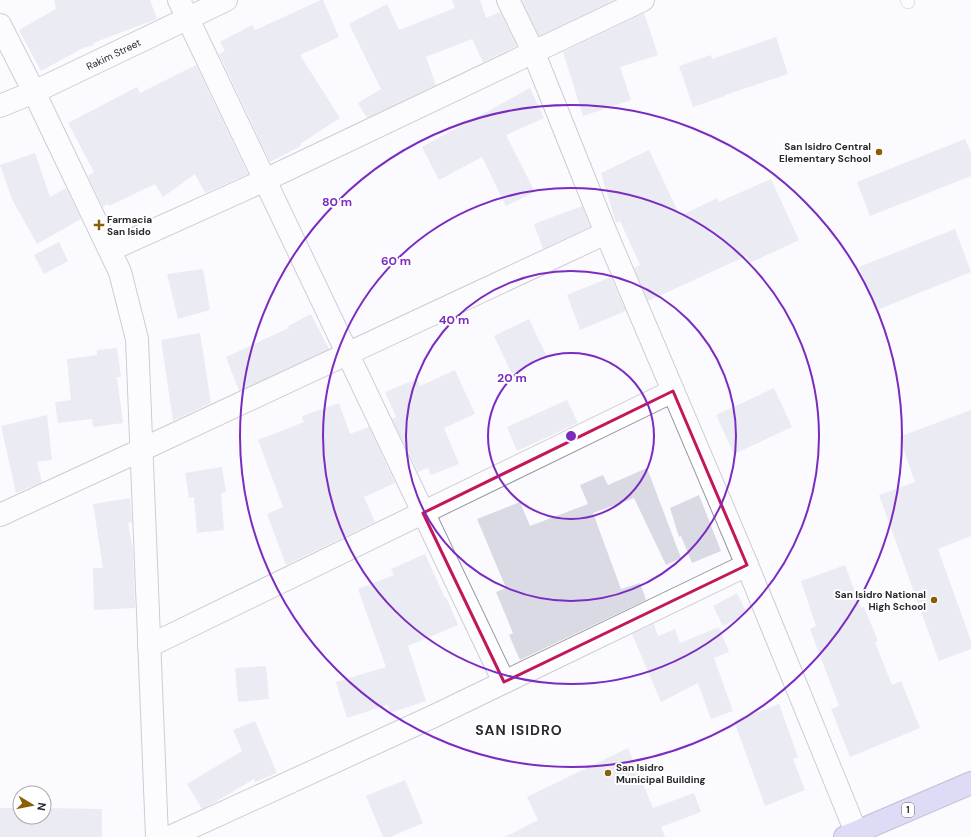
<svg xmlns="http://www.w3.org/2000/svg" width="971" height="837" viewBox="0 0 971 837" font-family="'DM Sans',sans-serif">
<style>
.building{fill:#d9dae4}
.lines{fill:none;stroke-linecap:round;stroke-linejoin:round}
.service-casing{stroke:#96969f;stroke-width:14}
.minor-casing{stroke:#96969f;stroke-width:24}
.tertiary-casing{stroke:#96969f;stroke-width:24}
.trunk-casing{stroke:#7c7aa5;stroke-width:24}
.service{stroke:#fff;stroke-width:13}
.minor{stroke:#fff;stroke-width:22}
.tertiary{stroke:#fff;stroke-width:22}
.trunk{stroke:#bab7ea;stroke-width:22}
.marked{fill:none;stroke:#c2185b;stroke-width:3;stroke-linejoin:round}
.ring{fill:none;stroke:#7b2cbf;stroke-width:2}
.poi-dot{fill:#8c5f04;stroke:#fff;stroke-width:1.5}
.labels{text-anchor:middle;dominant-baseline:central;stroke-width:4;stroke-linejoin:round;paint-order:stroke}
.shield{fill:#fff;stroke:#6a6a6d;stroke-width:1}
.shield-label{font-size:9px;font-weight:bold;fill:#2a2a2e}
.street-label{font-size:10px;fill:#2a2a2e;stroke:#fff}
.poi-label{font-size:10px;font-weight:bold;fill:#2a2a2e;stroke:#fff;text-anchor:end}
.district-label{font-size:14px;font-weight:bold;letter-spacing:1px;fill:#2a2a2e;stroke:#fff}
.centre{fill:#7b2cbf;stroke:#fff;stroke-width:2}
.ring-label{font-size:12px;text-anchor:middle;font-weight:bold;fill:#7b2cbf;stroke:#fff;stroke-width:4;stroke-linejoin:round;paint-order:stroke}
</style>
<rect width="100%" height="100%" fill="#fafaff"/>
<!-- building -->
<g class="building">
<polygon points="54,0 150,0 157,19 93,43 94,45 83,48 41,71 19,30 56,9"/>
<polygon points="321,0 323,0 339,37 300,55 340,118 300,144 301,146 270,162 219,54 225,51 220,42 252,25 255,30"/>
<polygon points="452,0 480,0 486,18 500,12 517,46 483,62 472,39 426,57 436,85 367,118 358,103 381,89 349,24 387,4 399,30 455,8"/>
<polygon points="524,0 614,0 539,36 522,1"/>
<polygon points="644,13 658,55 620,67 631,100 583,116 563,52"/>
<polygon points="776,37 788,74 725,95 725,96 693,107 679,66 711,55 712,59"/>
<polygon points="196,65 248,174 205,193 195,174 163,197 155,184 109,206 108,204 103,207 88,176 94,172 68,123 137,87 140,93"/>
<polygon points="530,88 544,118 506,135 535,192 506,206 482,157 439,180 422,147"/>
<polygon points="965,139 971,153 971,176 870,216 857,182"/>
<polygon points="649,150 680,216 717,198 719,202 771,179 799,240 750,263 746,256 648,301 634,268 640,265 620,221 616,223 601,173"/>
<polygon points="35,153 50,197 66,188 81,219 37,244 12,199 0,165"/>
<polygon points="582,206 590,227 543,249 534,224"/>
<polygon points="955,229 971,272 877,310 859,267"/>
<polygon points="59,242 68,261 44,274 34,255"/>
<polygon points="203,269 210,310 178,319 167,274"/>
<polygon points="611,277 626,311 580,330 567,295"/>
<polygon points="311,314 329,349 239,391 226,357 289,328 288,326"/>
<polygon points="529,319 547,357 512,374 494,336"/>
<polygon points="200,333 211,403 173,421 161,340"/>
<polygon points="117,348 121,377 117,377 123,423 93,427 92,419 58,423 55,402 71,400 67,359 97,355 97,350"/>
<polygon points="455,370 475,414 444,428 459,464 431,475 428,468 418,472 392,419 396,417 385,392 417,379 420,386"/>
<polygon points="774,388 792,427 734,454 716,415"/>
<polygon points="567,400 578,423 517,451 507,427"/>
<polygon points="339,403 350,434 369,427 395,483 364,497 375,522 286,565 267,514 283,507 258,440 304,422 302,416"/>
<polygon points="971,410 971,536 938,549 971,641 971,649 939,661 879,495 915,482 899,437"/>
<polygon points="47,415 52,460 37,462 42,482 16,493 1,426"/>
<polygon points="222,467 226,492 221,493 224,530 197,533 194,497 189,498 185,473"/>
<polygon points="647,468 681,558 666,565 634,498 593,513 621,589 640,583 646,600 520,660 509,635 513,633 496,592 506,588 477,519 520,502 530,526 588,504 580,485 603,475 608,485"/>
<polygon points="699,495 721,551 692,563 681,536 679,537 670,508"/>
<polygon points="130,498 132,522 128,523 133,550 135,608 94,610 93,568 103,568 93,504"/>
<polygon points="425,554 445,598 446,597 458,625 408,646 426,701 390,713 388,705 347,718 336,682 386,667 358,589 394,575 391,569"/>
<polygon points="845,565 861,608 864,607 878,641 875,642 892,685 901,681 920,728 850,757 831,709 839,706 810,629 816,626 801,581"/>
<polygon points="737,593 747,614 723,626 713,606"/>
<polygon points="654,624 658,636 675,629 680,643 719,627 729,652 714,658 733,711 711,719 698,683 661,702 632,634"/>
<polygon points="266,666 269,699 238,702 235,668"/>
<polygon points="779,704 798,757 793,759 805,790 765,806 734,721"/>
<polygon points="255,721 277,773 255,782 254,779 212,804 202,809 187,784 242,751 233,730"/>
<polygon points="628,748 653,808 694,793 701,812 661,827 665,837 505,837 538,820 527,797"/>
<polygon points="405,780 423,823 390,837 383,837 366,796"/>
<polygon points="0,808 20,808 20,817 44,817 44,808 102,809 102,837 0,837"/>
</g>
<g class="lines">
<!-- service casing -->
<g class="service-casing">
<polyline id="service" points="907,0 908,2"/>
</g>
<!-- minor casing -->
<g class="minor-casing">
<g id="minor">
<polyline points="179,0 504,682"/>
<polyline points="0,25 34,92 0,106"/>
<polyline points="110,250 265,180 643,0"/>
<polyline points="0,515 141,450 606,233"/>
<polyline points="149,646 673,391"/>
<polyline points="170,837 432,717 747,565"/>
</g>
</g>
<!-- tertiary casing -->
<g class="tertiary-casing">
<g id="tertiary">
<polyline points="508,0 533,51 606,233 747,565 856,832"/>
<path id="s1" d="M157,837l-20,-498 -17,-67 -86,-180 192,-92"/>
</g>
</g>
<!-- trunk casing -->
<g class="trunk-casing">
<polyline id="trunk" points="845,837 971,783"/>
</g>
<!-- service -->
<use href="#service" class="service"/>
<!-- minor -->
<use href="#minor" class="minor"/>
<!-- tertiary -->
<use href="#tertiary" class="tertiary"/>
<!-- trunk -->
<use href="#trunk" class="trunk"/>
</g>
<!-- marked area -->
<path d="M0 0H971V837H0ZM673,391l74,174 -243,117 -81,-169z" fill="#fafaff" fill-opacity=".55" fill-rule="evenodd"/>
<path class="marked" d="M673,391l74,174 -243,117 -81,-169z"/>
<!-- distance rings -->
<g class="ring">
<circle cx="571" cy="436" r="83"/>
<circle cx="571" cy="436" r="165"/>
<circle cx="571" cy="436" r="248"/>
<circle cx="571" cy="436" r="331"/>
</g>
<!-- markers -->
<g class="poi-dot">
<circle cx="879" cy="152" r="4"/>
<path d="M97 219h4v4h4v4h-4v4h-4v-4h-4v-4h4z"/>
<circle cx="934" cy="600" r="4"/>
<circle cx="608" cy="773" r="4"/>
</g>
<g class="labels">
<!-- shield labels -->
<rect class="shield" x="902" y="803" width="12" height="14" rx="3"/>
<g class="shield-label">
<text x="908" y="810">1</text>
</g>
<!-- street labels -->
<g class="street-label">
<text stroke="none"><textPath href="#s1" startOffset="855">Rakim Street</textPath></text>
</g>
<!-- poi labels -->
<g class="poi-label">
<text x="871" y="146">San Isidro Central<tspan x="871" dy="12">Elementary School</tspan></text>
<text x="107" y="219" text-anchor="start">Farmacia<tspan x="107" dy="12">San Isido</tspan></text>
<text x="926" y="594">San Isidro National<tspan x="926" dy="12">High School</tspan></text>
<text x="616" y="767" text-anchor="start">San Isidro<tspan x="616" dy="12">Municipal Building</tspan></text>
</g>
<!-- district labels -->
<g class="district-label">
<text x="519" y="730">SAN ISIDRO</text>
</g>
</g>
<circle cx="571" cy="436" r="6" class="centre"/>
<g class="ring-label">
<text x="337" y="206">80 m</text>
<text x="396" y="265">60 m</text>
<text x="454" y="324">40 m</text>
<text x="512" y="382">20 m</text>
</g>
<!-- north arrow -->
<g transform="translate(32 805) rotate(100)"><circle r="19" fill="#ffffff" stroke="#aaaaab"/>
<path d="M0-3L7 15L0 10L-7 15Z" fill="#8c5f04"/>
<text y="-6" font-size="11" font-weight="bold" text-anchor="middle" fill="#2a2a2e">N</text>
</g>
</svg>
